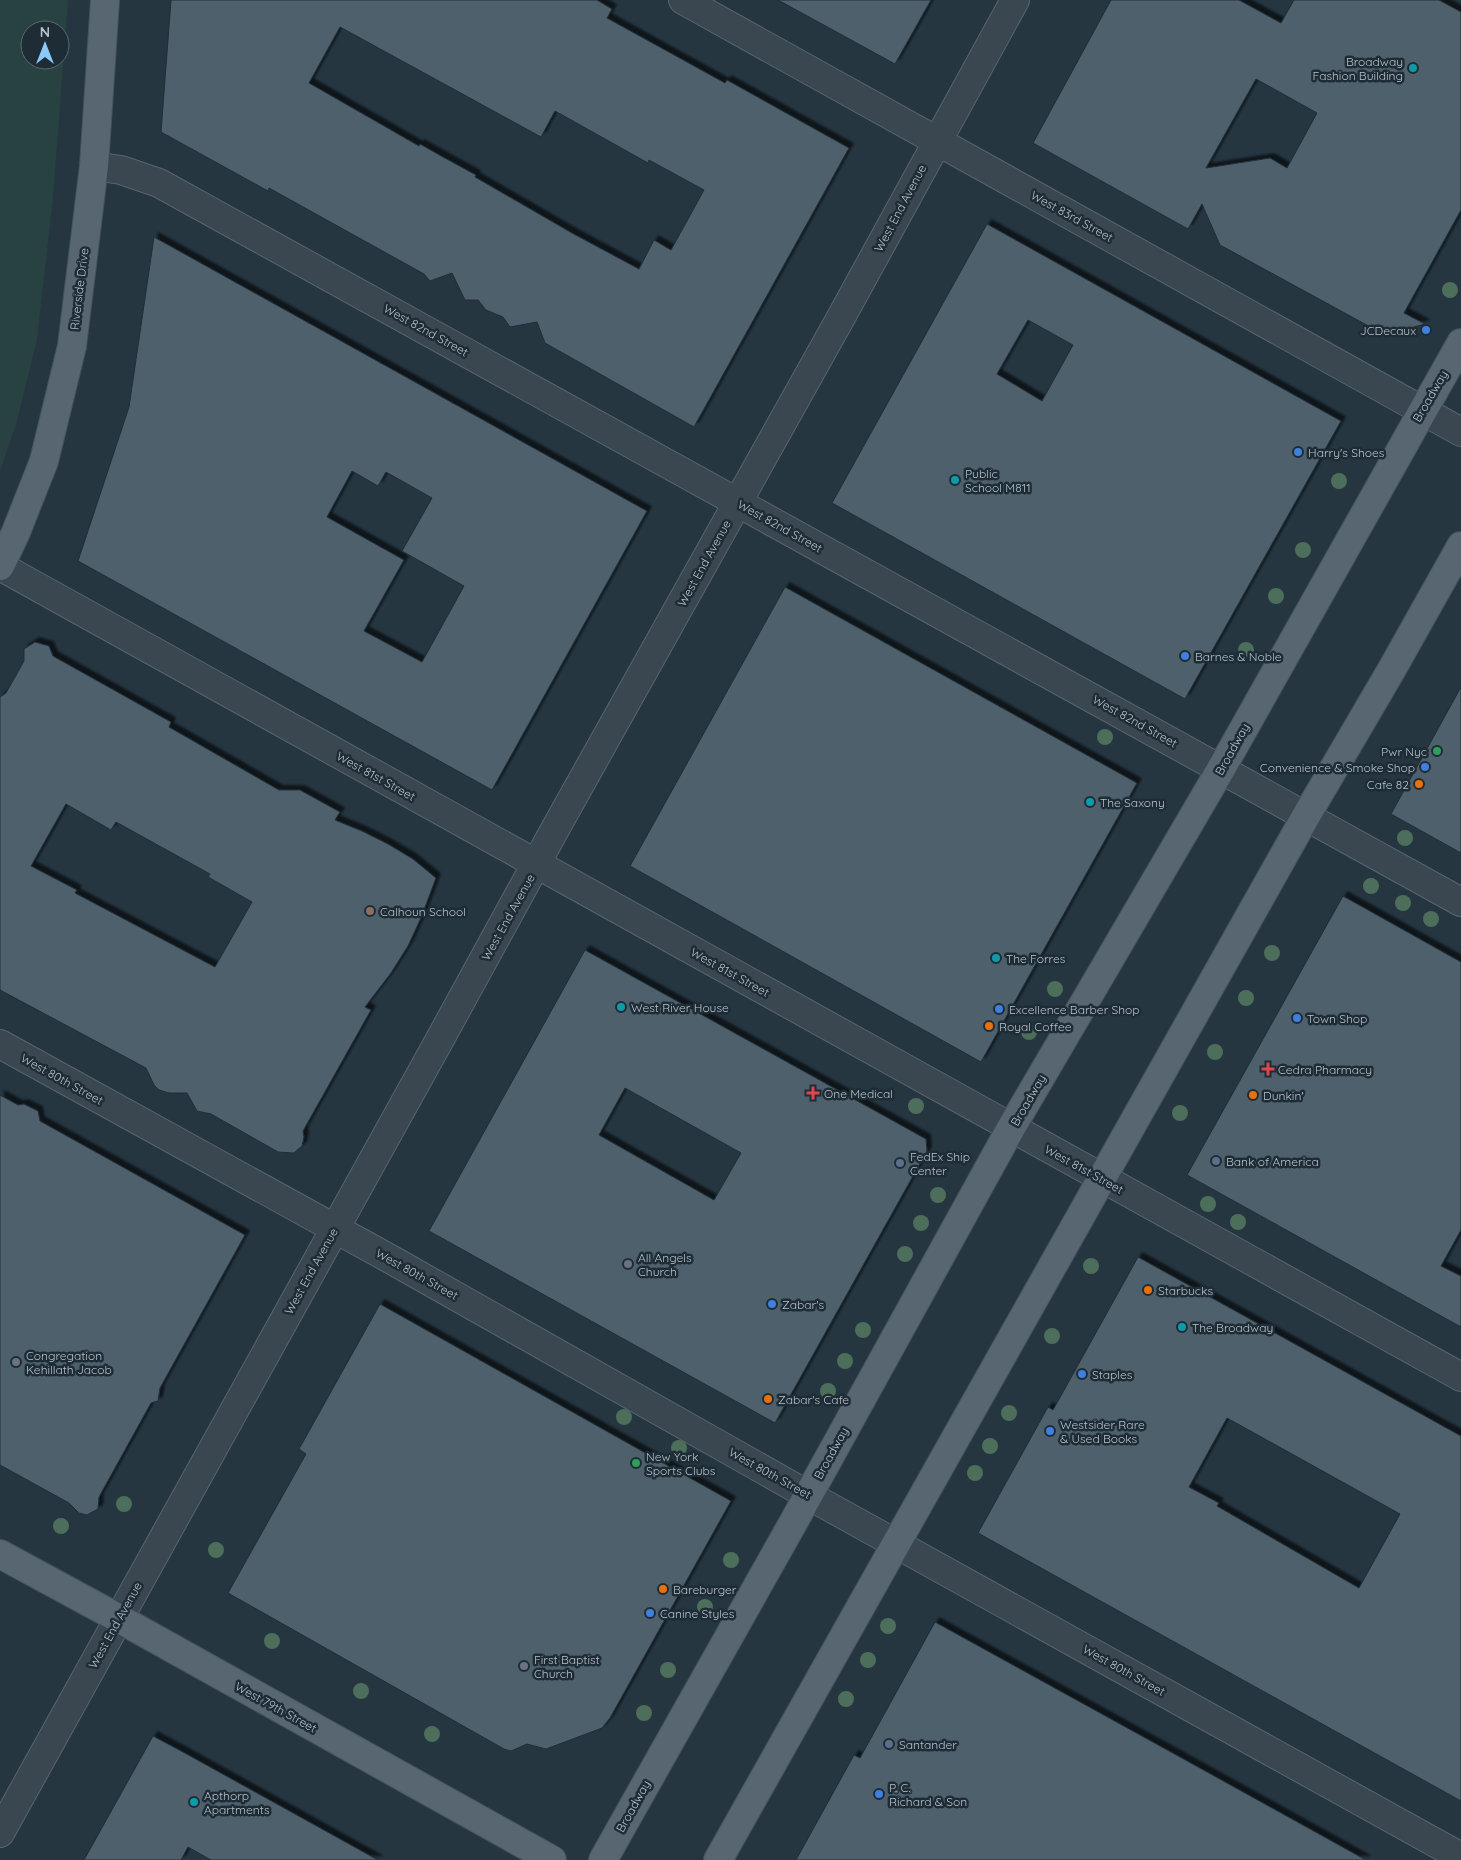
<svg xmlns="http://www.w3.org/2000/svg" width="1461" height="1860" viewBox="0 0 1461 1860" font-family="Quicksand,sans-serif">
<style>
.green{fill:#274241;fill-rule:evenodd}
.building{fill:#4e606c;stroke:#202e38;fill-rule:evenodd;filter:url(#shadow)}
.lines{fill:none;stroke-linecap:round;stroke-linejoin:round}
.minor-casing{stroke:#57656e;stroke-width:30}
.major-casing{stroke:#46535d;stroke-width:30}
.minor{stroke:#3a4751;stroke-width:28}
.major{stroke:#586671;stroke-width:28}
.tree{fill:#4d6e5b}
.culture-dot{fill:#0f9aa8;stroke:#1e2c36;stroke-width:2}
.shop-dot{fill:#3f7fe0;stroke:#1e2c36;stroke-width:2}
.leisure-dot{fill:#2e9e5b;stroke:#1e2c36;stroke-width:2}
.food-dot{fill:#e8710a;stroke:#1e2c36;stroke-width:2}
.education-dot{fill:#8d6e63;stroke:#1e2c36;stroke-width:2}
.health-dot{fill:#e0444e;stroke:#1e2c36;stroke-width:2}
.service-dot{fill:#5c6f8a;stroke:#1e2c36;stroke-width:2}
.worship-dot{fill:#6b7280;stroke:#1e2c36;stroke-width:2}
.labels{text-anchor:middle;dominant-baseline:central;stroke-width:5;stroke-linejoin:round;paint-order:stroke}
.poi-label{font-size:12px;fill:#b6c2cb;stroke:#1e2c36;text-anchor:start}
.street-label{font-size:12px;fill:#b6c2cb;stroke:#1e2c36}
</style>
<defs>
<filter id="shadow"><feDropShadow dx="4.5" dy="-4.5" stdDeviation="1" flood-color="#0009"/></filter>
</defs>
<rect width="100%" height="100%" fill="#253641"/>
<!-- green -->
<path class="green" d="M0,0h68l-15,198 -16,141 -20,82 -17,50zM30,30h30v30h-30z"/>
<!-- building -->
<g class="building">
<path d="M171,0h426l15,9 -5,9 118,65 2,-3 122,68 -155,279 -149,-84 -8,-21 -27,5 -7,-10 -17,-7 -8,-10h-13l-13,-27 -22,8 -6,-7 -155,-86 -1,3 -107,-59zM340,27l201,110 14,-26 93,52 1,-3 55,30 -33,60 -17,-10 -15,29 -67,-36 -97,-56 1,-2 -33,-18 -23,-13 -1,2 -110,-63z"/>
<polygon points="778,0 931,0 895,64"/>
<path d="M1111,0h128l42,23 13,-23h145l22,12v198l-57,103 21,11 -40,11 -165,-90 -18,-41 -14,25 -155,-86zM1256,79l61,34 -30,55 -17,-10 -64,10z"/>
<path d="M987,224l354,197 -156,278 -353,-196zM1028,320l45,25 -31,56 -45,-27z"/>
<path d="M154,237l493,274 -155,279 -414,-229 51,-154zM352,471l26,15 8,-14 46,26 -30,53 62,35 -42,76 -58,-31 40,-71 -77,-43z"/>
<polygon points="785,587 1137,783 981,1062 630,866"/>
<path d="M35,642l14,4 4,10 118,66 -2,5 110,63h21l40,22 -5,8 27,11 26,13 25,15 23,19 -15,40 -13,28 -17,27 -26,34 6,3 -68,121 1,6 -2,9 -8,7 -16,-1 -67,-38 -14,-3 -10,-18h-18l-10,-3 -5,-5 -8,-17 -146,-78v-293l6,-4 18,-32v-12zM66,804l45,26 5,-8 94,52 -2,3 44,25 -37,65 -140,-74 2,-3 -46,-24z"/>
<polygon points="1461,687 1461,853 1391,814"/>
<polygon points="1343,896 1461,962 1461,1230 1441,1266 1461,1276 1461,1327 1187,1175"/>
<path d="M585,950l341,189 1,12 -152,272 -346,-192zM625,1088l116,65 -27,47 -115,-65z"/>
<polygon points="0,1095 18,1105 24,1104 38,1111 40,1121 245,1235 160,1388 158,1401 151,1403 99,1497 98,1509 87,1515 79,1513 69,1503 0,1465"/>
<path d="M1138,1257l323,179v365l-483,-268 70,-126 5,3zM1227,1418l173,96 -41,74 -142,-82 2,-3 -30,-16z"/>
<polygon points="380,1304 731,1501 610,1718 602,1728 546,1749 527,1744 511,1751 504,1749 228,1593 306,1454 299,1449"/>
<polygon points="935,1622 1180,1757 1366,1860 796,1860 854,1755 860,1758"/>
<polygon points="153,1736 183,1752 378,1860 211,1860 188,1847 181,1860 84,1860"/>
</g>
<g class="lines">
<!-- minor casing -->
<g class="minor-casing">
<g id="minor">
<polyline points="683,0 1461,432"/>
<polyline points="94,166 121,170 159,183 1461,902"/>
<polyline points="0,566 1461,1377"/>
<polyline points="0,1044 392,1260 808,1495 1461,1857"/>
<polyline points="0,1833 439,1041 554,831 839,321 1015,0"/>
</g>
</g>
<!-- major casing -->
<g class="major-casing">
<g id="major">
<polyline points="0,566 16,532 44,461 72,346 94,166 105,0"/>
<polyline points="0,1554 118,1618 552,1860"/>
<polyline points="603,1860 793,1523 1011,1128 1221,769 1461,343"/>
<polyline points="718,1860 1306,816 1392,669 1461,546"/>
</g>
</g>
<!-- minor -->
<use href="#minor" class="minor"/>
<!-- major -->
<use href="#major" class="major"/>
</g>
<!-- trees -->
<g class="tree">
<circle cx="1450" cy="290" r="8"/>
<circle cx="1339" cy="481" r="8"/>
<circle cx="1303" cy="550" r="8"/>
<circle cx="1276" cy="596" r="8"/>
<circle cx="1246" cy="650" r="8"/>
<circle cx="1105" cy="737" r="8"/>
<circle cx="1405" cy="838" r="8"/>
<circle cx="1371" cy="886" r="8"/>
<circle cx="1403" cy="903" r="8"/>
<circle cx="1431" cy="919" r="8"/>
<circle cx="1272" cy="953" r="8"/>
<circle cx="1055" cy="989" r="8"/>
<circle cx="1246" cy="998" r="8"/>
<circle cx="1029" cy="1032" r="8"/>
<circle cx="1215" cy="1052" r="8"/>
<circle cx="916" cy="1106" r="8"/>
<circle cx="1180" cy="1113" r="8"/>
<circle cx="938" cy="1195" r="8"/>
<circle cx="1208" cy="1204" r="8"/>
<circle cx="1238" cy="1222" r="8"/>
<circle cx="921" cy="1223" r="8"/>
<circle cx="905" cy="1254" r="8"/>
<circle cx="1091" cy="1266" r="8"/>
<circle cx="863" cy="1330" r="8"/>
<circle cx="1052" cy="1336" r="8"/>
<circle cx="845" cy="1361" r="8"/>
<circle cx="828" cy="1391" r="8"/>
<circle cx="1009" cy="1413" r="8"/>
<circle cx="624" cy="1417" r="8"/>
<circle cx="990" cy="1446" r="8"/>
<circle cx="679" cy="1448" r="8"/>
<circle cx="975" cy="1473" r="8"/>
<circle cx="124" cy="1504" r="8"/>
<circle cx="61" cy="1526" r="8"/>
<circle cx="216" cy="1550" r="8"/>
<circle cx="731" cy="1560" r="8"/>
<circle cx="705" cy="1607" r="8"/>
<circle cx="888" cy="1626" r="8"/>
<circle cx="272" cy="1641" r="8"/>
<circle cx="868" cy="1660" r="8"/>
<circle cx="668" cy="1670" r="8"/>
<circle cx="361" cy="1691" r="8"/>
<circle cx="846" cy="1699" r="8"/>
<circle cx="644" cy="1713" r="8"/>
<circle cx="432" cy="1734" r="8"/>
</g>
<!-- markers -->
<g class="culture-dot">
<circle cx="1413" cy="68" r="5"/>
<circle cx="955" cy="480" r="5"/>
<circle cx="1090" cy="802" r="5"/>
<circle cx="996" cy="958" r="5"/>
<circle cx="621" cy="1007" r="5"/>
<circle cx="1182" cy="1327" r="5"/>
<circle cx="194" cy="1802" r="5"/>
</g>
<g class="shop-dot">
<circle cx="1426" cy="330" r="5"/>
<circle cx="1298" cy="452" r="5"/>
<circle cx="1185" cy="656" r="5"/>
<circle cx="1425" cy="767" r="5"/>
<circle cx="999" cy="1009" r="5"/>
<circle cx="1297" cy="1018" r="5"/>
<circle cx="772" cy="1304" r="5"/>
<circle cx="1082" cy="1374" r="5"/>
<circle cx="1050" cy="1431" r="5"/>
<circle cx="650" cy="1613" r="5"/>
<circle cx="879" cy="1794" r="5"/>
</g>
<g class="leisure-dot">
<circle cx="1437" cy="751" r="5"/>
<circle cx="636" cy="1463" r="5"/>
</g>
<g class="food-dot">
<circle cx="1419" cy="784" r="5"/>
<circle cx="989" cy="1026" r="5"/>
<circle cx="1253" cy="1095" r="5"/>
<circle cx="1148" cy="1290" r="5"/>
<circle cx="768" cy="1399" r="5"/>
<circle cx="663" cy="1589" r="5"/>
</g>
<circle class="education-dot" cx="370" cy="911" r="5"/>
<g class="health-dot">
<path d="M1265.5 1061.5h5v5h5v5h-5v5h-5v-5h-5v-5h5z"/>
<path d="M810.5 1085.5h5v5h5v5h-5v5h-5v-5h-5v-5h5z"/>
</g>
<g class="service-dot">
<circle cx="1216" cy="1161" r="5"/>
<circle cx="900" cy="1163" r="5"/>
<circle cx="889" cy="1744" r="5"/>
</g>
<g class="worship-dot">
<circle cx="628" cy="1264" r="5"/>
<circle cx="16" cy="1362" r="5"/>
<circle cx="524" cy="1666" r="5"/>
</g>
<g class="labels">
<!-- poi labels -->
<g class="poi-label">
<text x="1403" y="61" text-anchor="end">Broadway<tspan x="1403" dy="14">Fashion Building</tspan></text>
<text x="1416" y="330" text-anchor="end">JCDecaux</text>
<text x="1308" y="452">Harry's Shoes</text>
<text x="965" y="473">Public<tspan x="965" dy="14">School M811</tspan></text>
<text x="1195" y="656">Barnes &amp; Noble</text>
<text x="1427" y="751" text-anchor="end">Pwr Nyc</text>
<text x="1415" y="767" text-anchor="end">Convenience &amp; Smoke Shop</text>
<text x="1409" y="784" text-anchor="end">Cafe 82</text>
<text x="1100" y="802">The Saxony</text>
<text x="380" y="911">Calhoun School</text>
<text x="1006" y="958">The Forres</text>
<text x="631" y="1007">West River House</text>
<text x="1009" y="1009">Excellence Barber Shop</text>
<text x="1307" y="1018">Town Shop</text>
<text x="999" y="1026">Royal Coffee</text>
<text x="1278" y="1069">Cedra Pharmacy</text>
<text x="824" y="1093">One Medical</text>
<text x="1263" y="1095">Dunkin'</text>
<text x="910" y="1156">FedEx Ship<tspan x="910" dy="14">Center</tspan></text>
<text x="1226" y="1161">Bank of America</text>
<text x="638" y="1257">All Angels<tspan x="638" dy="14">Church</tspan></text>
<text x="1158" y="1290">Starbucks</text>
<text x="782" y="1304">Zabar's</text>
<text x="1192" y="1327">The Broadway</text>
<text x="26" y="1355">Congregation<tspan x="26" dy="14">Kehillath Jacob</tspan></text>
<text x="1092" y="1374">Staples</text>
<text x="778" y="1399">Zabar's Cafe</text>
<text x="1060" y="1424">Westsider Rare<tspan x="1060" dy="14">&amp; Used Books</tspan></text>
<text x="646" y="1456">New York<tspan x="646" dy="14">Sports Clubs</tspan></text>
<text x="673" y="1589">Bareburger</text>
<text x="660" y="1613">Canine Styles</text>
<text x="534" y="1659">First Baptist<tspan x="534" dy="14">Church</tspan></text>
<text x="899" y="1744">Santander</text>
<text x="889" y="1787">P. C.<tspan x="889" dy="14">Richard &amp; Son</tspan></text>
<text x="204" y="1795">Apthorp<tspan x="204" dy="14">Apartments</tspan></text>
</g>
<!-- street labels -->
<g class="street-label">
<text transform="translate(900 208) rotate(-62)">West End Avenue</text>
<text transform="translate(1072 216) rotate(29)">West 83rd Street</text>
<text transform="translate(79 289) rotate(-83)">Riverside Drive</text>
<text transform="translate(426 330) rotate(29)">West 82nd Street</text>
<text transform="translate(1430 396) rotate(-60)">Broadway</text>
<text transform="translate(780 526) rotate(29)">West 82nd Street</text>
<text transform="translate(704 563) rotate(-61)">West End Avenue</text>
<text transform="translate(1135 721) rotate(29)">West 82nd Street</text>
<text transform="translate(1232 749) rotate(-61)">Broadway</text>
<text transform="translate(376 776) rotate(29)">West 81st Street</text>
<text transform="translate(508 917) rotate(-61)">West End Avenue</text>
<text transform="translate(730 972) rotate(29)">West 81st Street</text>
<text transform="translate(62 1079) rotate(29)">West 80th Street</text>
<text transform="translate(1028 1100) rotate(-60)">Broadway</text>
<text transform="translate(1084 1169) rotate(29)">West 81st Street</text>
<text transform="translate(311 1271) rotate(-61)">West End Avenue</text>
<text transform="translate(417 1274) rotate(29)">West 80th Street</text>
<text transform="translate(831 1453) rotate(-61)">Broadway</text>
<text transform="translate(770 1473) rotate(29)">West 80th Street</text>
<text transform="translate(115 1625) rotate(-61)">West End Avenue</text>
<text transform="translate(1124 1670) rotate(29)">West 80th Street</text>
<text transform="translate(276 1707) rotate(29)">West 79th Street</text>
<text transform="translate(633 1806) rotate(-61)">Broadway</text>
</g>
</g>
<!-- north arrow -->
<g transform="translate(45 45)"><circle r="24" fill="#1e2c36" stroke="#5b6872"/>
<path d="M0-4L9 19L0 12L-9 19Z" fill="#8dc8fa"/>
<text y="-8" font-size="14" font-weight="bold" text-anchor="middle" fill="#b6c2cb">N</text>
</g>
</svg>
